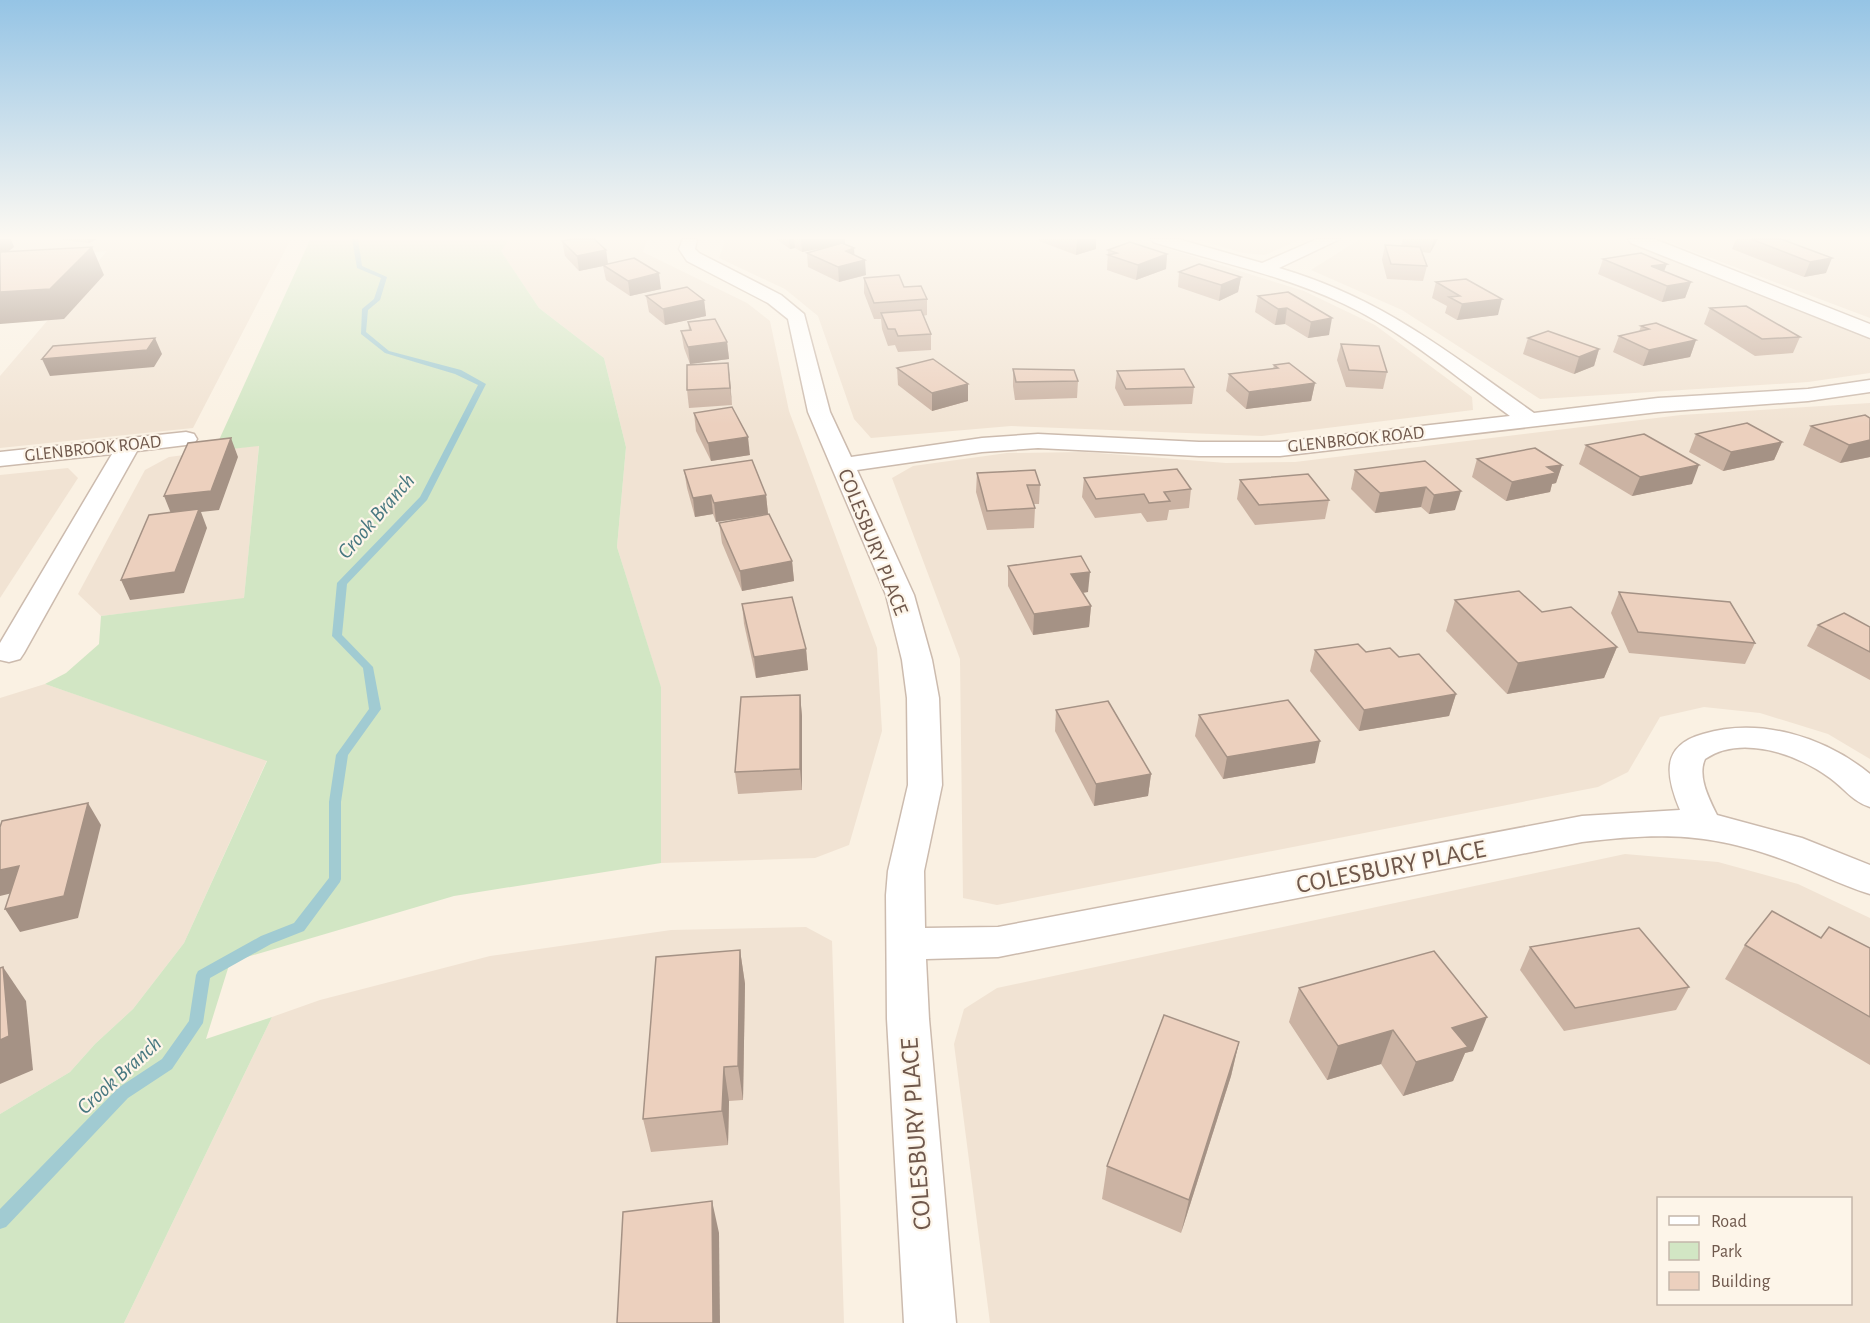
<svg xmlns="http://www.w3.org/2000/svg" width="1870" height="1323" viewBox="0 0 1870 1323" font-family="'Alegreya Sans',sans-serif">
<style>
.residential{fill:#f1e3d3;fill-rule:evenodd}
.green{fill:#d2e6c4}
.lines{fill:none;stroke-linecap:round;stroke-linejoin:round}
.stream{fill:#a1cbd2;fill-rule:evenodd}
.minor-casing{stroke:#ccbbae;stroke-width:3}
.tertiary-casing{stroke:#ccbbae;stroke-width:3}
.minor{fill:#fff;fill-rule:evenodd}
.tertiary{fill:#fff;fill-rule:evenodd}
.wall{fill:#cbb3a3}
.shaded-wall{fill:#a59285}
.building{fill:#ecd0be;stroke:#a59285;stroke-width:1.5}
.labels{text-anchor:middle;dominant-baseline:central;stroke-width:4.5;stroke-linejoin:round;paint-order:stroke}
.far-street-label{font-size:18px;fill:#6f584c;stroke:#fdf5e9}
.street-label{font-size:21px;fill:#6f584c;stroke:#fdf5e9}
.water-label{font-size:22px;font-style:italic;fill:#487881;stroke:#fdf5e9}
.near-street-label{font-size:26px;fill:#6f584c;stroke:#fdf5e9}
</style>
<rect width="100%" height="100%" fill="#faf1e3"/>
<!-- residential -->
<g class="residential">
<polygon points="0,239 291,239 193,428 0,448 0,376 107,251 0,261"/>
<polygon points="510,239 647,239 643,252 747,303 770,321 789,411 877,648 882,731 849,845 815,858 661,863 661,688 617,547 626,447 604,358 539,308 501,251"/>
<polygon points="726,239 1136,239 1304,291 1375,325 1472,397 1473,410 1262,436 1011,426 871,438 854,419 818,316 785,289 719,258"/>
<polygon points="1196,239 1301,239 1265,255 1243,253"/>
<polygon points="1360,239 1623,239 1870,340 1870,373 1808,382 1540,399 1402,310 1311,270"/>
<polygon points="1665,239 1870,239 1870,318 1679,246"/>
<polygon points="1870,403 1870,759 1828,734 1760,713 1704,707 1660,717 1628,772 1598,787 997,905 963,898 960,659 892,478 913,466 1007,453 1085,452 1226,463 1295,462 1681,415"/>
<polygon points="259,445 244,599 101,616 78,594 145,470 169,457"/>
<polygon points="68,468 78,478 0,598 0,475"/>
<polygon points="45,684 267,760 184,943 133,1009 95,1044 70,1072 0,1114 0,698"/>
<path d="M1625,854l93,8 80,22 72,34v405h-880l-36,-279 10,-35 33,-21zM1658,1198h192v106h-192z"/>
<polygon points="806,927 832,941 844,1323 124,1323 272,1017 320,1000 490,956 671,930"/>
</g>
<!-- green -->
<polygon class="green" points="510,239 501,251 539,308 604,358 626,447 617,547 661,687 661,863 454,896 230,962 206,1039 272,1017 124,1323 0,1323 0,1114 70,1072 95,1044 133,1009 184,943 267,761 45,684 66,673 99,644 101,616 244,598 259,446 214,451 310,240"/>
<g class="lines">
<!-- stream -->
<polygon class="stream" points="352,239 358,239 362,266 387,277 380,300 368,310 366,332 389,351 461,370 486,384 427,500 347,584 342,635 373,667 381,709 348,755 341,802 341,879 340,882 304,931 271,944 210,978 203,1023 172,1069 128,1098 6,1227 0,1229 0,1209 118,1088 162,1059 189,1021 196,975 198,971 261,936 294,923 329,878 329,802 336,755 369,709 363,668 332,636 337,583 420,497 478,385 455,374 385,353 361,334 362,309 374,299 381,278 357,268"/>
<!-- minor casing -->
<g class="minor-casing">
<g id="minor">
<path d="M683,239h14l-2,10 4,4 82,42 23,19 26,98 21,45 131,-19 56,-4 161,8h81l230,-26c-54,-39 -106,-84 -166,-112 -61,-29 -127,-42 -191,-62l-2,-3h27l84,24 55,-24h23l-61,29c103,30 170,85 255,145l124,-15 150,-9 62,-9v12l-62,9 -150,11 -378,44h-81l-161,-8 -56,4 -125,18 57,125 18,65 7,38 3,87 -18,86 1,57 73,-1 584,-111 98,-6c-14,-34 -20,-64 23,-76 57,-17 122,3 167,40v33c-17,-5 -26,-19 -40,-29 -33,-24 -89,-44 -125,-19 -8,17 4,40 12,56l85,23 68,27v29c-32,-10 -62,-26 -94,-37 -71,-25 -120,-24 -194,-15l-584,115 -72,2 3,60 27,304h-52l-17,-304 -1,-124 2,-24 20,-86 -1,-87 -5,-38 -16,-65 -78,-183 -20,-93 -20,-16 -81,-42 -8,-12z"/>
<polygon points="186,432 194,434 197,439 194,444 137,451 24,653 20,659 9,662 0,660 0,643 112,454 0,466 0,452"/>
</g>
</g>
<!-- tertiary casing -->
<g class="tertiary-casing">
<polygon id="tertiary" points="1628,239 1654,239 1870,324 1870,338 1631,243"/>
</g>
<!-- minor -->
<use href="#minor" class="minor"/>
<!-- tertiary -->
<use href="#tertiary" class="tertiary"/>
</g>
<!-- wall -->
<g class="wall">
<polygon points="62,239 97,239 89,243 63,240"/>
<polygon points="776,239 845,239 845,244 844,244 854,255 866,275 839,282 808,267 807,253 826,247 802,252 795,248 790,249"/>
<polygon points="1039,239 1096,239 1096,249 1076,255 1039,241"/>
<polygon points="1403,239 1438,239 1430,253 1422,252 1427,266 1423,281 1387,279 1382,260 1385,245 1401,246"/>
<polygon points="1736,239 1790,239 1789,242 1826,273 1804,277 1732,249"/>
<polygon points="562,241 606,250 608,264 661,289 630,296 606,280 603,266 579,271 565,256"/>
<polygon points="1108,250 1167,254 1166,269 1136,280 1107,270"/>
<polygon points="1603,259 1664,271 1691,282 1685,298 1662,302 1598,274"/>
<polygon points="1179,272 1241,277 1238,292 1219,301 1178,287"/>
<polygon points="864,278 904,287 927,299 927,315 923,316 931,334 931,350 898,352 895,345 888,346 882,329 881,319 874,319 864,293"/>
<polygon points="1436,282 1498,315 1457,320 1445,313 1447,306 1432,298"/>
<polygon points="1288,292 1329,335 1308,338 1285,324 1275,325 1255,312 1258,296"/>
<polygon points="646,296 704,300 706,316 665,325 649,312"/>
<polygon points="1710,308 1800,337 1793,353 1755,356 1704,324"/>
<polygon points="688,322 727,342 729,359 690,364 684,348 681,331 689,330"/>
<polygon points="1641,326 1696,340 1690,357 1643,366 1613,352 1619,336 1639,332"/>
<polygon points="1528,338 1599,349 1594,366 1574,374 1523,354"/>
<polygon points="1341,344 1387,372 1383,389 1346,387 1337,360"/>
<polygon points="728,363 732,405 689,408 687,390"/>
<polygon points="1274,365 1315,383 1311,401 1246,409 1226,391 1229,374 1273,369"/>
<polygon points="897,368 968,401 932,411 898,385"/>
<polygon points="1013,369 1078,381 1077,398 1015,400 1013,386"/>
<polygon points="1117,371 1194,387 1192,404 1124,406 1115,388"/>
<polygon points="694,413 750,455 711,461 696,431"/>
<polygon points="1870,418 1870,457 1840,463 1803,445 1811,426"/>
<polygon points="1696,434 1782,442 1774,460 1723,471 1689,452"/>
<polygon points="1586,445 1692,484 1632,496 1579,464"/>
<polygon points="1477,459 1562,465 1556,483 1552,484 1550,492 1506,501 1472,477"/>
<polygon points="1425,461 1455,510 1429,514 1421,507 1375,513 1351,489 1355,470"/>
<polygon points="684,470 766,495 768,514 792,561 794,581 742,591 722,543 719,523 766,515 716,522 713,514 695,517 687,488"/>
<polygon points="977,473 1040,485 1039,504 1034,504 1035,508 1034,528 987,530 976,492"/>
<polygon points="1084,478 1191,489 1189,508 1169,510 1167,520 1147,522 1141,513 1095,518 1082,497"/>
<polygon points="1240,480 1329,500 1325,519 1255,525 1237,499"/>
<polygon points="1008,566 1088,592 1083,593 1091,606 1089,627 1033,635 1008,586"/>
<polygon points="1619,592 1755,643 1745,664 1629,653 1611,613"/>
<polygon points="1455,600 1542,612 1617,647 1604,678 1507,694 1446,631"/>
<polygon points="742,604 806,649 808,670 756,678 744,624"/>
<polygon points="1818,625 1870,627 1870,680 1807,646"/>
<polygon points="1315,650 1366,652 1399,657 1456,694 1449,716 1359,731 1310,671"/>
<polygon points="800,695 802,716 802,790 738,794 735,772"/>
<polygon points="1056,710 1151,774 1148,796 1094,806 1055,731"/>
<polygon points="1199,715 1315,763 1223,779 1195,736"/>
<polygon points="1821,938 1870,948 1870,1065 1725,979 1745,945"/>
<polygon points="1530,947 1689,987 1676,1010 1564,1031 1520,970"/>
<polygon points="740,950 745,984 743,1100 729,1101 728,1145 651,1152 643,1119"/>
<polygon points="1299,988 1473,1051 1465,1053 1453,1081 1403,1096 1381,1064 1327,1080 1289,1022"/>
<polygon points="1239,1042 1231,1076 1181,1233 1102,1199 1107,1166"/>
</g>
<!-- shaded-wall -->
<g class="shaded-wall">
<polygon points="0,239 11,239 14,247 0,258"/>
<polygon points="88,239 97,239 89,243"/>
<polygon points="789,239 794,239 795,248 790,249"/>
<polygon points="801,239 845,239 845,244 802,252"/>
<polygon points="1080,239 1096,239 1096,249 1076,255 1077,240"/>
<polygon points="1434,239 1438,239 1430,253"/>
<polygon points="92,247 104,275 64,319 0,324 0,292"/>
<polygon points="854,248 855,263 865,260 866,275 839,282 838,267 846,251"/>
<polygon points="606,250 608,265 603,265 603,266 579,271 577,256"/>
<polygon points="1167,254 1166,269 1136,280 1138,265"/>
<polygon points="1832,258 1826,273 1804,277 1810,262"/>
<polygon points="1667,264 1661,279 1651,266"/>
<polygon points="659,273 661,289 630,296 628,281"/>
<polygon points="1241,277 1238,292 1219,301 1221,285"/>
<polygon points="1691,282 1685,298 1662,302 1667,286"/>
<polygon points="1502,299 1498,315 1457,320 1462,304"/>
<polygon points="704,300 706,316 665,325 663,309"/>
<polygon points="1287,308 1285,324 1275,325 1278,309"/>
<polygon points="1332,318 1329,335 1308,338 1311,322"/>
<polygon points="155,338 162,354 154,367 50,376 42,359"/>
<polygon points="1696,340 1690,357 1643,366 1649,350"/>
<polygon points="727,342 729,359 690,364 688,347"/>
<polygon points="1599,349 1594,366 1574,374 1579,357"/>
<polygon points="728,363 730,380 732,405 730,388"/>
<polygon points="1315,383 1311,401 1246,409 1249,392"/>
<polygon points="968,384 968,401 932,411 932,393"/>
<polygon points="748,437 750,455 711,461 708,443"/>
<polygon points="231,438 238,457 219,510 201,512 207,528 184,593 130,600 121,580 172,516 164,496"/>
<polygon points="1870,440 1870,457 1840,463 1849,445"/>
<polygon points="1782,442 1774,460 1723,471 1731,452"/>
<polygon points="1562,465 1556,483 1552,484 1550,492 1506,501 1512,482 1547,467"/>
<polygon points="1699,465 1692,484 1632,496 1640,477"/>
<polygon points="1426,487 1421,507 1375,513 1380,493"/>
<polygon points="1461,491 1455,510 1429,514 1434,495"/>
<polygon points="711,495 713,514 695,517 693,498"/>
<polygon points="766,495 768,514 716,522 714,503"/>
<polygon points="792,561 794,581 742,591 740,571"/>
<polygon points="1090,572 1088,592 1070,594 1071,574"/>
<polygon points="1091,606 1089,627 1033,635 1034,614"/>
<polygon points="1617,647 1604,678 1507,694 1518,663"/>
<polygon points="806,649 808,670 756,678 754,657"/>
<polygon points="1456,694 1449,716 1359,731 1364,710"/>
<polygon points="800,695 802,716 802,790 800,769"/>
<polygon points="1320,741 1315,763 1223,779 1227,757"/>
<polygon points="1151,774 1148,796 1094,806 1096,784"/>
<polygon points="88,803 101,825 78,918 20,932 5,909"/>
<polygon points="19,866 33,888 0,896 0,870"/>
<polygon points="740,950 745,984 743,1100 738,1066"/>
<polygon points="3,967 26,1001 33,1070 0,1084 0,1040"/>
<polygon points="1487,1017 1473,1051 1465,1053 1453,1081 1403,1096 1416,1062 1452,1028"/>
<polygon points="1393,1030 1381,1064 1327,1080 1338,1046"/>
<polygon points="1239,1042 1231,1076 1181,1233 1189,1200"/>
<polygon points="724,1067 729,1101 728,1145 722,1111"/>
<polygon points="712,1201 719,1233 720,1323 713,1323"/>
</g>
<!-- building -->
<g class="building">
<polygon points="573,239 594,239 606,250 577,256 562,241"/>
<polygon points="1751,239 1781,239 1832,258 1810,262"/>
<polygon points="1130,242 1167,254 1138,265 1108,255 1117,253 1108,250"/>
<polygon points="842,243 854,248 846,251 865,260 838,267 807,253"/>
<polygon points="1385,245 1420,247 1427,266 1391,264"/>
<polygon points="92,247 50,289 0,292 0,252"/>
<polygon points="1641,253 1667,264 1651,266 1691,282 1667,286 1603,259"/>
<polygon points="634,258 659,273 628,281 603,265"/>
<polygon points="1199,264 1241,277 1221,285 1179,272"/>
<polygon points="899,275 904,287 921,286 927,299 874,303 864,278"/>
<polygon points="1466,279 1502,299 1462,304 1449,297 1460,296 1436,282"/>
<polygon points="687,287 704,300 663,309 646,296"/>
<polygon points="1288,292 1332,318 1311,322 1287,308 1278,309 1258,296"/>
<polygon points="1746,306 1800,337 1762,339 1710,308"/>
<polygon points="921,310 931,334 898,336 895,329 888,329 881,313"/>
<polygon points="715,319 727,342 688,347 681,331 691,330 688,322"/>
<polygon points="1656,323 1696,340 1649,350 1619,336 1649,329 1641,326"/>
<polygon points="1548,331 1599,349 1579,357 1528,338"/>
<polygon points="155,338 147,350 42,359 53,346"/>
<polygon points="1341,344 1379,346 1387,372 1349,370"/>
<polygon points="933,359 968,384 932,393 897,368"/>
<polygon points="728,363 730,388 687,390 687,365"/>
<polygon points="1289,363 1315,383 1249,392 1229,374 1278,368 1274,365"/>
<polygon points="1013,369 1074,370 1078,381 1016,382"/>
<polygon points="1184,369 1194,387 1126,389 1117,371"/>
<polygon points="732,407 748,437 708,443 694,413"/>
<polygon points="1865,415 1870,418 1870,440 1849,445 1811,426"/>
<polygon points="1747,423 1782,442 1731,452 1696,434"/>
<polygon points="1644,434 1699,465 1640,477 1586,445"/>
<polygon points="231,438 211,491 164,496 188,443"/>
<polygon points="1535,448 1562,465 1547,467 1556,473 1512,482 1477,459"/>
<polygon points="752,460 766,495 714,503 711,495 693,498 684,470"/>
<polygon points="1425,461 1461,491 1434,495 1426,487 1380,493 1355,470"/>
<polygon points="1177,469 1191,489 1164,492 1170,501 1149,503 1144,494 1096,499 1084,478"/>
<polygon points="1035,470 1040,485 1027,485 1035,508 987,511 977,473"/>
<polygon points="1308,474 1329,500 1259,505 1240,480"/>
<polygon points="199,509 175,572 121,580 149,515"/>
<polygon points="769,514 792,561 740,571 719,523"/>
<polygon points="1081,556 1090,572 1071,574 1091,606 1034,614 1008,566"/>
<polygon points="1519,591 1542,612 1571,607 1617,647 1518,663 1455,600"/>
<polygon points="1619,592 1730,602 1755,643 1638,632"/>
<polygon points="792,597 806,649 754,657 742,604"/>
<polygon points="1844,613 1870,627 1870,652 1818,625"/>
<polygon points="1358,644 1366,652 1390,648 1399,657 1419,654 1456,694 1364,710 1315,650"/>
<polygon points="800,695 800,769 735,772 741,697"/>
<polygon points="1288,700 1320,741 1227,757 1199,715"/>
<polygon points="1108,701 1151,774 1096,784 1056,710"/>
<polygon points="88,803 64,896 5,909 19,866 0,870 0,827 2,821"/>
<polygon points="1772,911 1821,938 1829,927 1870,948 1870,1017 1745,945"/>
<polygon points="1639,928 1689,987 1575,1008 1530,947"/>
<polygon points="740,950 738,1066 724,1067 722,1111 643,1119 656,957"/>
<polygon points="1434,951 1487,1017 1452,1028 1468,1047 1416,1062 1393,1030 1338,1046 1299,988"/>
<polygon points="3,967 9,1036 0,1040 0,968"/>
<polygon points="1164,1015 1239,1042 1189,1200 1107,1166"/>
<polygon points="712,1201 713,1323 617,1323 623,1212"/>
</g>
<!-- sky -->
<linearGradient id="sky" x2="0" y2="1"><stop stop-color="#95c4e5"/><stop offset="0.56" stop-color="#fdf9f2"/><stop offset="1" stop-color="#fdf9f2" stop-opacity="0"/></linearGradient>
<rect width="1870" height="425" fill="url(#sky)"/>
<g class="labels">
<!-- far-street labels -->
<g class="far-street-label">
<text transform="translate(1356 440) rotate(-6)">GLENBROOK ROAD</text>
<text transform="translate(93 449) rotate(-6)">GLENBROOK ROAD</text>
</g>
<!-- street labels -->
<g class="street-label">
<text transform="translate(873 542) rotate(68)">COLESBURY PLACE</text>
</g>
<!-- water labels -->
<g class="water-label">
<text transform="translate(376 516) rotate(-49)">Crook Branch</text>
<text transform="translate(119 1075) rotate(-42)">Crook Branch</text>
</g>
<!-- near-street labels -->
<g class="near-street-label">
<text transform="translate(1391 867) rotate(-11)">COLESBURY PLACE</text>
<text transform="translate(916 1134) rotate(-94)">COLESBURY PLACE</text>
</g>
</g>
<!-- legend -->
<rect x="1657" y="1197" width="195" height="108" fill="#fdf5e9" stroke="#c4b6aa" stroke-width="1.5"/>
<rect x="1669" y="1216" width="30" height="9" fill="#ffffff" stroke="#c4b6aa" stroke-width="1.5"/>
<text x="1711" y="1227" font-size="18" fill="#6f584c">Road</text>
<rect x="1669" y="1242" width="30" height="18" fill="#d2e6c4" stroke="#c4b6aa" stroke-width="1.5"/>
<text x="1711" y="1257" font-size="18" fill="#6f584c">Park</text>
<rect x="1669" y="1272" width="30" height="18" fill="#ecd0be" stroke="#c4b6aa" stroke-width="1.5"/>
<text x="1711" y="1287" font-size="18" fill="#6f584c">Building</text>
</svg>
